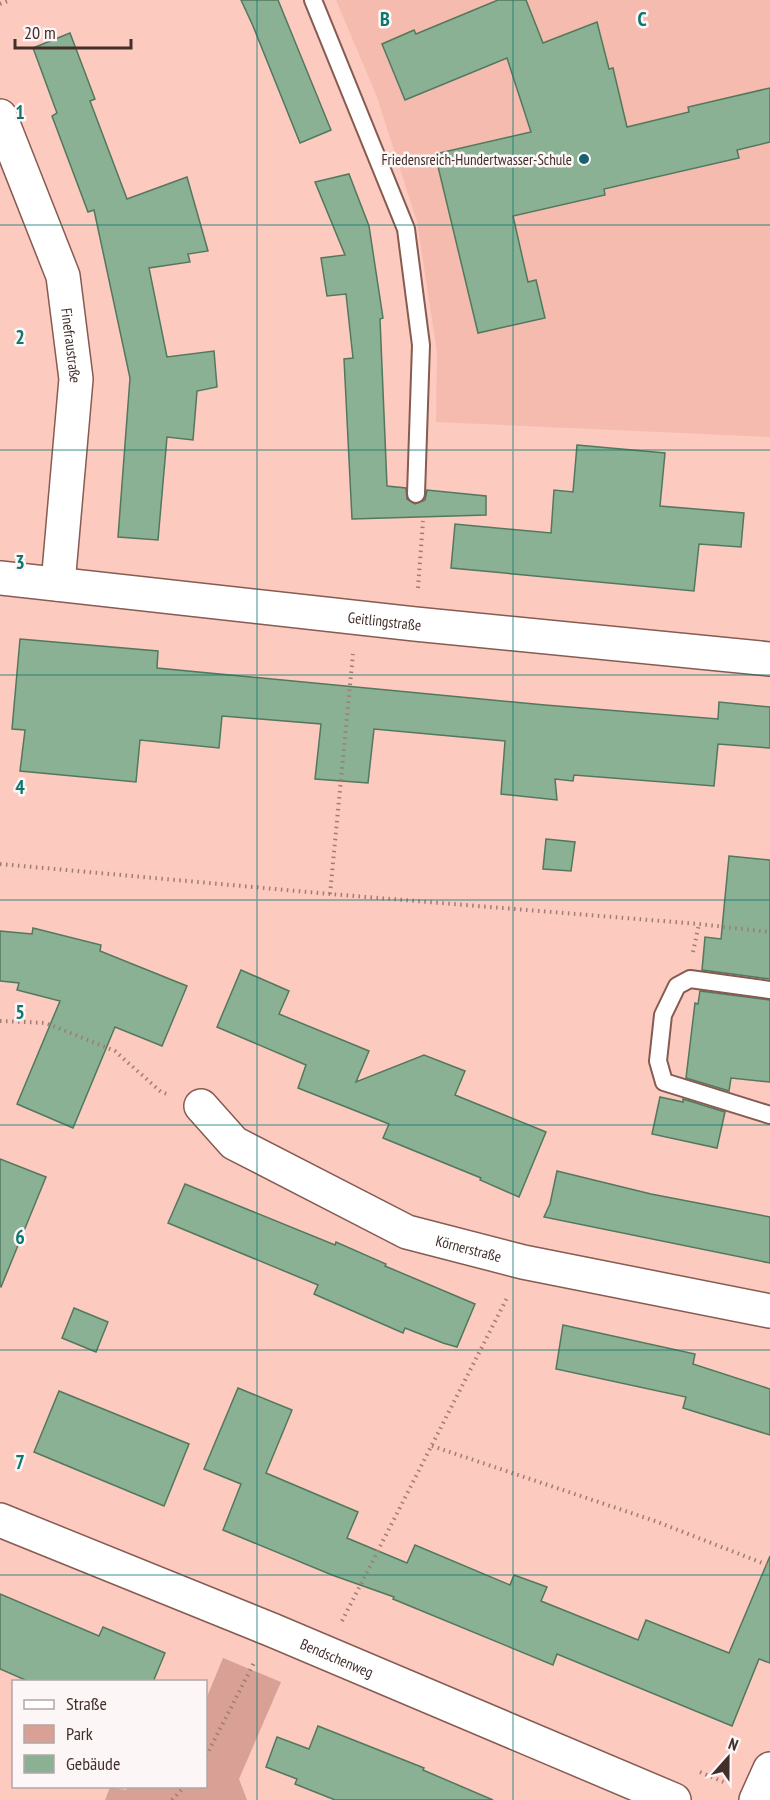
<svg xmlns="http://www.w3.org/2000/svg" width="770" height="1800" viewBox="0 0 770 1800" font-family="'PT Sans Narrow',sans-serif">
<style>
.built{fill:#f5bbaf}
.green{fill:#d9a195}
.building{fill:#8ab194;stroke:#53785d;stroke-width:1.5}
.lines{fill:none;stroke-linecap:round;stroke-linejoin:round}
.service-casing{stroke:#865b52;stroke-width:20}
.minor-casing{stroke:#865b52;stroke-width:36}
.tertiary-casing{stroke:#865b52;stroke-width:36}
.path{stroke:#9f7d75;stroke-width:4;stroke-dasharray:1.5 4.5;stroke-linecap:butt}
.service{stroke:#fff;stroke-width:16}
.minor{stroke:#fff;stroke-width:33}
.tertiary{stroke:#fff;stroke-width:33}
.grid{fill:none;stroke:#0f766e;stroke-width:1.5;stroke-opacity:0.55}
.poi-dot{fill:#18626f;stroke:#fcf7f6;stroke-width:2}
.labels{text-anchor:middle;dominant-baseline:central;stroke-width:5;stroke-linejoin:round;paint-order:stroke}
.poi-label{font-size:15px;fill:#422f2b;stroke:#fcf7f6;text-anchor:end}
.street-label{font-size:15px;fill:#422f2b;stroke:#fcf7f6}
.grid-label{font-size:20px;text-anchor:middle;font-weight:bold;fill:#0f766e;stroke:#fcf7f6;stroke-width:5;stroke-linejoin:round;paint-order:stroke}
</style>
<rect width="100%" height="100%" fill="#fccabf"/>
<!-- built -->
<polygon class="built" points="336,0 770,0 770,437 436,422 437,352 417,222 377,97"/>
<!-- green -->
<polygon class="green" points="223,1658 281,1682 239,1779 247,1800 105,1800 110,1787 126,1790 128,1786 206,1786 206,1699"/>
<!-- building -->
<g class="building">
<polygon points="241,0 278,0 331,130 300,143 253,26"/>
<polygon points="498,0 526,0 543,43 597,22 609,69 613,68 627,127 689,112 688,107 770,88 770,142 737,150 739,158 604,189 605,195 513,216 528,282 536,280 545,318 478,333 435,154 531,132 507,58 405,100 382,44 414,30 416,34"/>
<polygon points="70,33 95,99 90,101 127,199 187,177 208,251 188,254 190,262 149,268 167,357 214,351 217,387 197,391 193,440 167,437 158,540 118,537 130,378 94,210 88,212 52,116 57,113 33,48"/>
<polygon points="349,174 369,226 383,318 380,319 387,486 406,488 407,499 415,504 425,500 427,490 486,496 486,515 352,519 344,359 353,358 346,294 327,296 321,258 345,255 315,182"/>
<polygon points="577,445 665,453 660,506 744,513 741,547 699,544 694,591 451,568 455,524 551,533 554,490 573,492"/>
<polygon points="20,639 158,651 157,668 545,705 718,719 719,702 770,707 770,748 718,744 714,786 574,775 573,781 555,779 557,800 501,794 505,741 374,729 368,783 315,779 321,724 222,716 219,748 140,740 136,782 20,771 25,730 12,729"/>
<polygon points="546,839 575,842 571,871 543,869"/>
<polygon points="729,856 770,860 770,979 702,970 705,937 721,939"/>
<polygon points="33,928 101,945 100,951 187,986 162,1046 115,1027 73,1128 17,1104 60,1001 17,990 19,983 0,981 0,931 32,934"/>
<polygon points="241,970 289,991 279,1014 369,1051 356,1082 424,1055 465,1071 455,1095 546,1132 519,1197 480,1180 481,1178 383,1138 389,1124 298,1088 306,1065 217,1027"/>
<polygon points="700,991 770,1000 770,1082 731,1078 729,1091 686,1078 695,1003 698,1004"/>
<polygon points="660,1097 683,1102 683,1099 725,1112 717,1148 652,1134"/>
<polygon points="0,1159 46,1177 1,1287 0,1286"/>
<polygon points="557,1171 651,1194 770,1217 770,1263 544,1217 550,1204"/>
<polygon points="185,1184 335,1245 336,1242 386,1264 385,1266 475,1304 457,1347 443,1343 405,1328 403,1333 314,1294 318,1285 168,1223"/>
<polygon points="74,1308 108,1322 96,1352 62,1338"/>
<polygon points="563,1325 695,1354 693,1364 770,1389 770,1435 683,1408 686,1397 556,1369"/>
<polygon points="238,1388 292,1410 266,1473 358,1512 347,1538 407,1563 415,1545 510,1585 514,1575 547,1587 541,1601 638,1640 646,1620 729,1653 770,1556 770,1663 759,1659 732,1726 557,1654 553,1665 393,1599 394,1597 332,1575 223,1530 241,1484 204,1469"/>
<polygon points="59,1391 189,1444 164,1506 34,1452"/>
<polygon points="0,1594 99,1636 103,1627 165,1653 153,1682 30,1682 0,1669"/>
<polygon points="318,1726 424,1768 423,1770 493,1800 335,1800 295,1784 297,1779 266,1767 277,1737 309,1749"/>
</g>
<g class="lines">
<!-- service casing -->
<g class="service-casing">
<g id="service">
<polyline points="313,0 406,229 421,345 416,494"/>
<polyline points="770,990 690,979 677,986 663,1015 658,1061 664,1082 770,1115"/>
</g>
</g>
<!-- minor casing -->
<g class="minor-casing">
<g id="minor">
<path id="s1" d="M0,116l63,160 13,103 -18,205"/>
<path id="s2" d="M0,578l415,46 355,35"/>
<path id="s3" d="M201,1106l33,37 173,89 116,30 247,49"/>
<polyline points="756,1800 770,1769"/>
</g>
</g>
<!-- tertiary casing -->
<g class="tertiary-casing">
<g id="tertiary">
<path id="s4" d="M0,1520l272,110 402,170"/>
</g>
</g>
<!-- path -->
<g class="path">
<polyline points="0,4 10,0"/>
<polyline points="418,588 423,521"/>
<polyline points="0,864 330,894 699,924 770,932"/>
<polyline points="330,894 353,654"/>
<polyline points="693,952 699,924"/>
<polyline points="0,1021 46,1023 115,1051 161,1092 167,1094"/>
<polyline points="432,1446 655,1521 770,1566"/>
<polyline points="342,1621 508,1296"/>
<polyline points="206,1756 255,1661"/>
<polyline points="700,1772 726,1783"/>
<polyline points="172,1800 185,1786"/>
</g>
<!-- service -->
<use href="#service" class="service"/>
<!-- minor -->
<use href="#minor" class="minor"/>
<!-- tertiary -->
<use href="#tertiary" class="tertiary"/>
</g>
<!-- grid -->
<path class="grid" d="M257,0v1800M513,0v1800M0,225h770M0,450h770M0,675h770M0,900h770M0,1125h770M0,1350h770M0,1575h770"/>
<!-- markers -->
<circle class="poi-dot" cx="584" cy="159" r="6"/>
<g class="labels">
<!-- poi labels -->
<g class="poi-label">
<text x="572" y="159">Friedensreich-Hundertwasser-Schule</text>
</g>
<!-- street labels -->
<g class="street-label">
<text stroke="none"><textPath href="#s1" startOffset="242">Finefraustraße</textPath></text>
<text stroke="none"><textPath href="#s2" startOffset="387">Geitlingstraße</textPath></text>
<text stroke="none"><textPath href="#s3" startOffset="308">Körnerstraße</textPath></text>
<text stroke="none"><textPath href="#s4" startOffset="364">Bendschenweg</textPath></text>
</g>
</g>
<g class="grid-label">
<text x="385" y="26">B</text>
<text x="642" y="26">C</text>
<text x="20" y="119">1</text>
<text x="20" y="344">2</text>
<text x="20" y="569">3</text>
<text x="20" y="794">4</text>
<text x="20" y="1019">5</text>
<text x="20" y="1244">6</text>
<text x="20" y="1469">7</text>
</g>
<!-- legend -->
<rect x="12" y="1680" width="195" height="108" fill="#fcf7f6" stroke="#b2a7a5" stroke-width="1.5"/>
<rect x="24" y="1700" width="30" height="9" fill="#ffffff" stroke="#b2a7a5" stroke-width="1.5"/>
<text x="66" y="1710" font-size="18" fill="#422f2b">Straße</text>
<rect x="24" y="1725" width="30" height="18" fill="#d9a195" stroke="#b2a7a5" stroke-width="1.5"/>
<text x="66" y="1740" font-size="18" fill="#422f2b">Park</text>
<rect x="24" y="1755" width="30" height="18" fill="#8ab194" stroke="#b2a7a5" stroke-width="1.5"/>
<text x="66" y="1770" font-size="18" fill="#422f2b">Gebäude</text>
<!-- north arrow -->
<g transform="translate(728 1758) rotate(21)" stroke="#fcf7f6" stroke-width="4.5" paint-order="stroke">
<path d="M0-4.5L10 22L0 15L-10 22Z" fill="#422f2b"/>
<text y="-9" font-size="16" font-weight="bold" text-anchor="middle" fill="#422f2b">N</text>
</g>
<!-- scale -->
<path d="M15 39v9h116v-9" fill="none" stroke="#422f2b" stroke-width="3"/>
<text x="24" y="39" font-size="18" fill="#422f2b" stroke="#fcf7f6" stroke-width="4.5" paint-order="stroke">20 m</text>
</svg>
